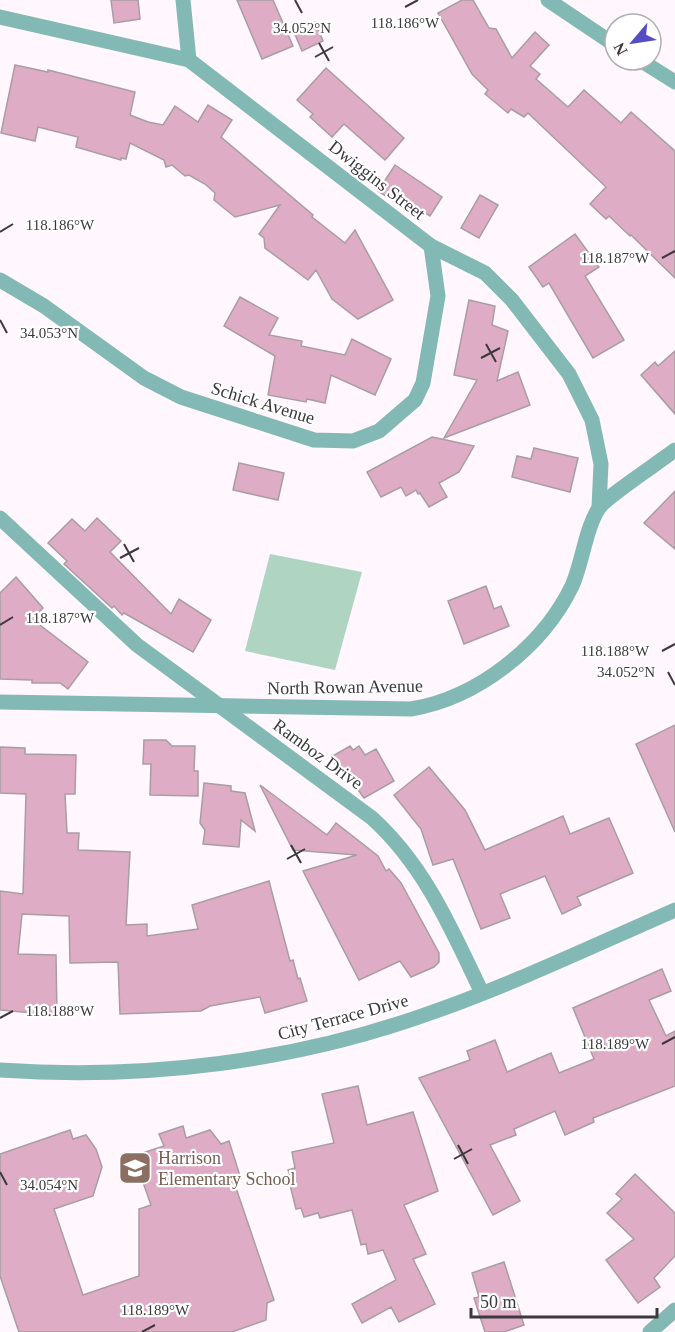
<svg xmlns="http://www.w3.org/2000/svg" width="675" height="1332" viewBox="0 0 675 1332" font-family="Georgia,serif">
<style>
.green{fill:#afd5c2}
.building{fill:#dfacc6;stroke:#a99da3;stroke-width:1.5}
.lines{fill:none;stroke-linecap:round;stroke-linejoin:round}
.minor{stroke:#83b9b4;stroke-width:15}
.ticks{fill:none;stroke:#3c393c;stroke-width:2}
.labels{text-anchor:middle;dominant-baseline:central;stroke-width:4.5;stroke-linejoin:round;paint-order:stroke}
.street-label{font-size:18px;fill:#3c393c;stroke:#fff}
.education-label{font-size:18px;fill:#785e54;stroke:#fff;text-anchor:start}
.ticks-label{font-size:15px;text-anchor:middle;fill:#3c393c;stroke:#fff;stroke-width:4.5;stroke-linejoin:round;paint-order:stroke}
</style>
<rect width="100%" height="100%" fill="#fff6fe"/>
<!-- green -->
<polygon class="green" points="270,554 362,572 335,670 245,651"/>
<!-- building -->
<g class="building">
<polygon points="111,0 138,0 140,19 114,23"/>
<polygon points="237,0 273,0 293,46 262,59"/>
<polygon points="462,0 473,0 489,28 496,29 512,58 535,32 549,45 530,66 540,74 536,79 568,107 584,90 621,123 631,112 675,151 675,278 631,235 630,236 609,216 606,219 590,204 606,187 528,113 524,117 511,109 508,113 485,94 488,90 472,74 438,13"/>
<polygon points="315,22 323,41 302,51 294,32"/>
<polygon points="15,65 48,72 48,70 135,92 130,115 148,122 163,125 175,106 198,122 208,105 232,120 221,137 313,215 312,217 345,243 355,230 393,300 358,319 332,299 316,270 308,280 265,248 264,238 259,234 280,205 235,217 214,200 215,193 205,184 189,175 185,176 172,165 166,167 164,160 130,143 126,159 121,158 121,160 76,147 78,137 38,127 35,141 1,133"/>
<polygon points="326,68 404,138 385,160 344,124 332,137 310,117 313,114 297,100"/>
<polygon points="395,165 442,197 430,216 404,200 401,206 378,191"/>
<polygon points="480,195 498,205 479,238 461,228"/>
<polygon points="575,234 599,267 585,276 624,340 593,358 549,283 543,287 529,267"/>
<polygon points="240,297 278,318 269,335 302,341 301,346 345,355 352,339 391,359 375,395 331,375 325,403 307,399 306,402 268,395 275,356 224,326"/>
<polygon points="469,300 495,306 492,325 508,331 497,381 518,372 530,405 444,438 477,380 454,375"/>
<polygon points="675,351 675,414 641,375 655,362 658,366"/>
<polygon points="432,437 474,446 459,472 439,483 447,497 429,507 420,493 418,494 416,490 406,496 401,487 381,497 367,472"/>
<polygon points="534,448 578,458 570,492 512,477 517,456 531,459"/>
<polygon points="239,463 284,473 278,500 233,490"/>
<polygon points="675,491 675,549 644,523"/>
<polygon points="97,518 121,541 110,552 171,614 179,599 211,620 193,652 124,613 122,615 114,606 112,608 64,564 67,561 48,543 72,519 85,531"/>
<polygon points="16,577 43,608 32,619 88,662 68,689 60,683 32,683 32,680 0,679 0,593"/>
<polygon points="486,586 494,609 501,606 509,626 464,644 448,601"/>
<polygon points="675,725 675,832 636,744"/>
<polygon points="144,740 166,740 172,746 195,746 194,771 198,771 198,796 150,795 151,764 143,764"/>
<polygon points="350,746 353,750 359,746 365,755 376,749 394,781 364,798 345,772 341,774 331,757"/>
<polygon points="0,747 25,748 25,754 76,755 75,794 65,794 67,833 79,833 78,850 130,852 126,925 147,924 147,936 198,929 192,905 269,881 290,961 293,960 298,979 300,978 307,1001 265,1013 260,997 210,1006 201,1011 120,1014 118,962 70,963 69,916 22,914 18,954 56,955 57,1016 34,1016 34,1013 0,1010 0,891 23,894 26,794 0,793"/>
<polygon points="429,767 465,810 485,850 563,816 570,834 609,818 633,873 577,897 581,905 562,914 545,876 500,894 510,918 481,929 453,859 433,865 421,829 394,795"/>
<polygon points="204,783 231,786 231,791 245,793 255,831 241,820 239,847 203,844 205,830 200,823"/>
<polygon points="260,785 327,835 336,823 378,856 386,871 389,869 401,883 439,953 439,962 434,967 411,977 400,961 359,980 303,871 357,855 293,850"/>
<polygon points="662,969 671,991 649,1000 666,1036 675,1031 675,1086 593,1118 594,1122 565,1135 555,1111 514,1129 516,1135 490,1145 520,1201 493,1215 419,1078 470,1060 467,1051 495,1040 507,1072 551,1053 559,1073 594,1059 573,1008"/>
<polygon points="358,1086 367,1125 413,1112 438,1191 404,1205 426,1254 413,1259 435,1304 399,1322 391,1307 362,1323 352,1304 396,1280 383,1250 368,1254 366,1244 361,1245 352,1210 320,1218 318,1213 304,1217 301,1208 296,1209 288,1177 290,1176 288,1170 295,1168 292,1152 334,1143 322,1094"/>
<polygon points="183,1126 186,1138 210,1130 221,1144 229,1141 241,1179 234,1182 274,1300 267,1303 266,1320 232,1332 19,1332 0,1276 0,1154 70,1130 73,1139 86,1135 96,1149 102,1167 93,1196 54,1209 83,1295 139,1276 139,1209 151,1205 139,1171 139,1154 164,1146 159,1134"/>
<polygon points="635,1174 675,1213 675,1256 654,1278 660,1287 638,1303 606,1260 634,1239 607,1213 622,1199 616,1194"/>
<polygon points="504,1262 524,1325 504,1332 485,1332 474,1298 479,1297 472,1273"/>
</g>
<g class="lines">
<!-- minor -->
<g class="minor">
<polyline points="183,0 189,60"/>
<polyline points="548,0 615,45"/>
<polyline points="0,17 189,60 431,246 485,273 512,300 569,374 592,420 601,464 599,507"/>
<polyline points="640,60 675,82"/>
<polyline points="0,280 44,306 144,378 181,397 314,440 353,441 379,431 415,400 423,383 438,296 431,246"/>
<path d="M0,518l137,127 235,173c53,48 80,112 110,175"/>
<path d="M0,702l411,7c67,-11 132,-63 161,-123 10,-22 14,-59 27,-78 7,-11 62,-47 76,-58"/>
<path d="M0,1070c146,10 295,-8 433,-58 82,-29 162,-67 242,-102"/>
<polyline points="650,1332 675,1310"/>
</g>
</g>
<!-- ticks -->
<path class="ticks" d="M295,0l7,13M405,7l13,-7M319,43l10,18M315,57l18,-10M0,232l13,-8M662,258l13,-7M0,320l7,13M486,344l10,18M481,358l19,-10M124,544l10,18M120,558l19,-10M0,625l13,-8M662,651l13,-7M668,672l7,13M291,845l10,18M287,859l18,-10M0,1018l13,-7M662,1044l13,-7M458,1145l10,19M454,1159l18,-10M0,1172l7,13M142,1332l13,-7"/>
<!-- icons -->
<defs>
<g id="school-square" transform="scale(1.725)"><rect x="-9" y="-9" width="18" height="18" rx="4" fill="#8d6e63" stroke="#fff"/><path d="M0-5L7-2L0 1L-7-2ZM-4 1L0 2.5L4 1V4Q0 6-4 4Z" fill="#fff"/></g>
</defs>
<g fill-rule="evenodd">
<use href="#school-square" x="135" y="1168"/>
</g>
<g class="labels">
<!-- street labels -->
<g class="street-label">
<text transform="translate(377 180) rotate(38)">Dwiggins Street</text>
<text transform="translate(263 403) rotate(17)">Schick Avenue</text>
<text transform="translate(345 687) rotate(-1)">North Rowan Avenue</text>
<text transform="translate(318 754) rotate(36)">Ramboz Drive</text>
<text transform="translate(343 1017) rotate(-15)">City Terrace Drive</text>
</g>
<!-- education labels -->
<g class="education-label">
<text x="158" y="1158">Harrison<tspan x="158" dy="21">Elementary School</tspan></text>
</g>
</g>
<g class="ticks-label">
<text x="405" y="28">118.186°W</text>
<text x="302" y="33">34.052°N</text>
<text x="60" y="230">118.186°W</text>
<text x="615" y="263">118.187°W</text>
<text x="49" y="338">34.053°N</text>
<text x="60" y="623">118.187°W</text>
<text x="615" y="656">118.188°W</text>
<text x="626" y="677">34.052°N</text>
<text x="60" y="1016">118.188°W</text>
<text x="615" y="1049">118.189°W</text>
<text x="49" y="1190">34.054°N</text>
<text x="155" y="1315">118.189°W</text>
</g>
<!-- north arrow -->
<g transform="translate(633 42) rotate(241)"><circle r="28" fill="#ffffff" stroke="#b1b0b1" stroke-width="1.5"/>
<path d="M0-4.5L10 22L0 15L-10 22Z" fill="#564dc5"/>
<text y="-9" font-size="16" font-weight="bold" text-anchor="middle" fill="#3c393c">N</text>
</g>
<!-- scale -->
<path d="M471 1308v9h186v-9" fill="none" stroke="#3c393c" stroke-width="3"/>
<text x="480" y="1308" font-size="18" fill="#3c393c" stroke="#ffffff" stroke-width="4.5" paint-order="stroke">50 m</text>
</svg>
